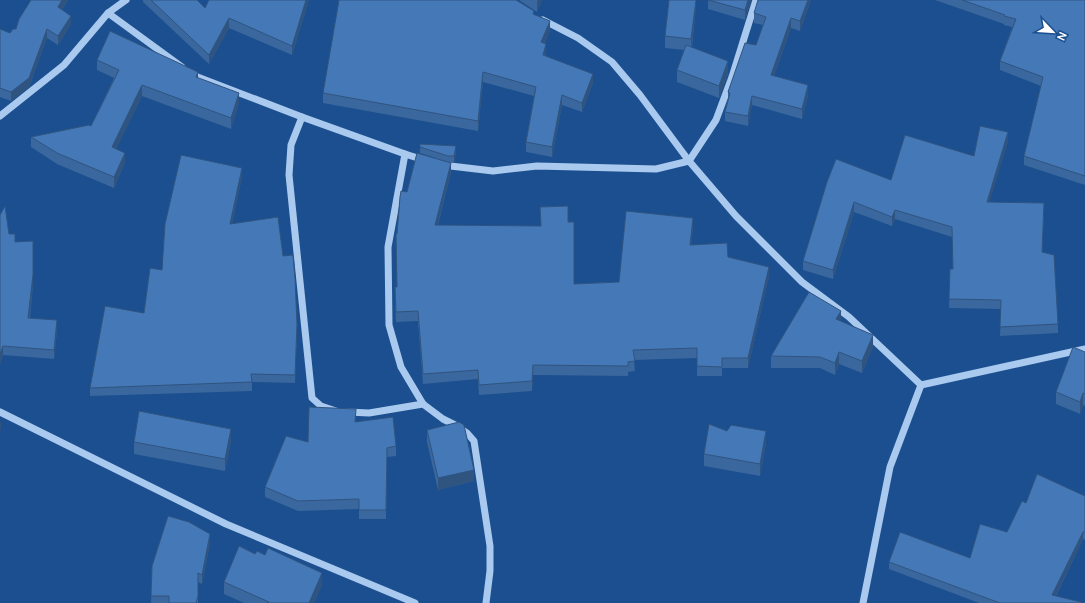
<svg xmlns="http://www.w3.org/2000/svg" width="1085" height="603" viewBox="0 0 1085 603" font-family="Manrope,sans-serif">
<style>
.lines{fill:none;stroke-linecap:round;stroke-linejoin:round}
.minor{stroke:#a9c9ee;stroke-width:7}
.wall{fill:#3a679d}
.shaded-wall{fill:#305480}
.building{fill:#4478b7;stroke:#305480}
</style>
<rect width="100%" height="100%" fill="#1b4f8f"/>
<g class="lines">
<!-- minor -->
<g class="minor">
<polyline points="108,13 182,67"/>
<polyline points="543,20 578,38 612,62 640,95 689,161 736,216 802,282 849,317 921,385"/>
<polyline points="191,73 195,76 302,117 405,154 424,160"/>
<polyline points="0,116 64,65 108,13 126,0"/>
<polyline points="302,117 291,145 289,175 312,398 321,406 336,411"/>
<polyline points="405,154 388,247 389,325 401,367 423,404 443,419 457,426 467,433 474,441 490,546 490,571 486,603"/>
<polyline points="442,165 493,171 537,166 656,169 689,161 716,120 732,77 756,0"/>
<polyline points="921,385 1085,349"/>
<polyline points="0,412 226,524 415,603"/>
<polyline points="348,412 369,413 423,404"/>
<polyline points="863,603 890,467 921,385"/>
</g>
</g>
<!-- wall -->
<g class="wall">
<polygon points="31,0 68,0 62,10 71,24 58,45 47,38 29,87 11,101 0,97 0,29 10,33 16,29"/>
<polygon points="143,0 197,0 205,8 209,0 309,0 292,55 229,28 209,64 143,2"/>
<polygon points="519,0 542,0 537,12"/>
<polygon points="696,0 696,6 692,47 728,73 719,98 677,82 677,70 684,50 665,48 665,36"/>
<polygon points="708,0 751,0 745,20 708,9"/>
<polygon points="811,0 800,31 791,28 774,76 808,95 802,119 752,105 748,126 725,121 725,112 728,99 728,92 756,45 763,25 754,23 754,13"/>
<polygon points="935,0 1085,0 1085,185 1024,165 1024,156 1041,86 1000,70 1000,61 1012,27 1004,25 1004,24"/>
<polygon points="534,14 550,30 545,43 546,53 546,56 593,83 582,112 562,105 552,157 526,152 526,142 534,96 483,82 478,131 323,103 323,93"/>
<polygon points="97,60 198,78 239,103 231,129 142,96 116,149 125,163 114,188 57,164 31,147 31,137 91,126 114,78 97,70"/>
<polygon points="1008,141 989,202 1044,213 1042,252 1058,324 1058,333 1000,336 1001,309 949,308 950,269 953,269 952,237 895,219 892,226 854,212 833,279 803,270 803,261 827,182 891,180 974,156"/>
<polygon points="420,147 456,152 454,163 450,162 451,172 438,225 540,226 568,222 574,284 619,282 693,228 691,245 728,257 769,276 748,368 722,368 722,376 697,376 697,358 634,360 635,371 628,372 628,376 533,375 532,391 479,395 478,379 423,384 418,321 396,322 395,297 395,287 397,287 397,234 407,192 436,158 420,153"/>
<polygon points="242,177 232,224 283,256 297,332 295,383 252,382 252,391 90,396 90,388 144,313 162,270"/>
<polygon points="0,215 9,234 15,242 33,285 30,318 57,330 54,359 3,355 0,364"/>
<polygon points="841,322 873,347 862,373 839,364 835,375 820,368 771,368 771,356"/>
<polygon points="1085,352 1085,406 1083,405 1080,414 1056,404 1056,392"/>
<polygon points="356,422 396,446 396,456 387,457 386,519 359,519 359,509 298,511 265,497 265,487 308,442"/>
<polygon points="427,430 474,481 438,490 427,442"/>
<polygon points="727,431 766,443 760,476 704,466 704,454"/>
<polygon points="231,441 225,471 134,454 134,442"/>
<polygon points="1085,496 1085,540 1083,539 1056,596 1085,603 979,603 889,569 889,562 970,558 1007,532 1026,503"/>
<polygon points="210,543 202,584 198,582 198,603 151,603 152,566"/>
<polygon points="255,554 322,585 314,603 244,603 224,594 224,582"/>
</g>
<!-- shaded-wall -->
<g class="shaded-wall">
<polygon points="62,0 68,0 58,16 58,7"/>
<polygon points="306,0 309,0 292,55 292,46"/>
<polygon points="538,0 542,0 537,12 537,2"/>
<polygon points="696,0 696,6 691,51 691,39"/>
<polygon points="748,0 751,0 745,20 745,10"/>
<polygon points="808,0 811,0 800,31 800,21"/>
<polygon points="71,16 71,24 58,45 58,36"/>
<polygon points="229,18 229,28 209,64 209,55"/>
<polygon points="791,18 791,28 771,84 771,75"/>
<polygon points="550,21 550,30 541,52 541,42"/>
<polygon points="47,29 47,38 29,87 11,101 11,92"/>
<polygon points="546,44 546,53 543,65 543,55"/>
<polygon points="728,61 728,73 719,98 719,86"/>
<polygon points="198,72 198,83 196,77"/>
<polygon points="483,72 483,82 478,131 478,121"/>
<polygon points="593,74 593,83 582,112 582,103"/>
<polygon points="142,85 142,96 112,158 112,147"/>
<polygon points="808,85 808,95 802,119 802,109"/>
<polygon points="239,93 239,103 231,129 231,118"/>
<polygon points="562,95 562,105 552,157 552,147"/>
<polygon points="752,96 752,105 748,126 748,116"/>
<polygon points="1008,132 1008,141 987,211 987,202"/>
<polygon points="456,146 456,152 454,163 454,156"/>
<polygon points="125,153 125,163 114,188 114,177"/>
<polygon points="451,163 451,172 435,235 435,225"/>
<polygon points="242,168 242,177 230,233 230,224"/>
<polygon points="854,202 854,212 833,279 833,270"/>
<polygon points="895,210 895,219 892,226 892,217"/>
<polygon points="693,218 693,228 690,255 690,245"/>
<polygon points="769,267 769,276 748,368 748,358"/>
<polygon points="33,275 33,285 28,327 28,318"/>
<polygon points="841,311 841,323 836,319"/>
<polygon points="57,320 57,330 54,359 54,350"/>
<polygon points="873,335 873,347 862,373 862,361"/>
<polygon points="3,346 3,355 0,364 0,354"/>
<polygon points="839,352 839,364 835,375 835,363"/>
<polygon points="533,365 533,375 532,391 532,381"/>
<polygon points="1083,393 1083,405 1080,414 1080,402"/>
<polygon points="1,420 1,429 0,432 0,423"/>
<polygon points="231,429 231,441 225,471 225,459"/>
<polygon points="766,431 766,443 760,476 760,464"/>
<polygon points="474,470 474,481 438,490 438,478"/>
<polygon points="1083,532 1083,539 1052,603 1052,595"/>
<polygon points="210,534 210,543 202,584 202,575"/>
<polygon points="322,573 322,585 314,603 309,603"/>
</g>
<!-- building -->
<g class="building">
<polygon points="31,0 62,0 58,7 71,16 58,36 47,29 29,78 11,92 0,88 0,29 10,33 13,29 16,29 19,19"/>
<polygon points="151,0 197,0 205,8 209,0 306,0 292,46 229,18 209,55"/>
<polygon points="339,0 516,0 534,11 533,14 550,21 541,42 546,44 543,55 593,74 582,103 562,95 552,147 526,142 536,87 483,72 478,121 323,93"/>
<polygon points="669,0 696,0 691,39 665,36"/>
<polygon points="708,0 748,0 745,10"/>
<polygon points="758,0 808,0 800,21 791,18 771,75 808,85 802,109 752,96 748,116 725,112 730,93 728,92 745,43 756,45 766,17 754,13"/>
<polygon points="962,0 1085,0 1085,176 1024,156 1043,77 1000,61 1016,19 1004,16 1005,15"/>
<polygon points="110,31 198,72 196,77 239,93 231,118 142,85 112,147 125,153 114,177 57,153 31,137 89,125 91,126 119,70 97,60"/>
<polygon points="686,45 728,61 719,86 677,70"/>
<polygon points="980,126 1008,132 987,202 1044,203 1042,252 1054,255 1058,324 1000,327 1001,300 949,299 950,269 953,269 952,227 895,210 892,217 854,202 833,270 803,261 827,182 836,159 891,180 905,135 974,156"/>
<polygon points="420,144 456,146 454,156 448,156 420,147"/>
<polygon points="417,153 451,163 435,225 541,226 540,207 568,206 568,222 574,222 574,284 619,282 626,211 693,218 690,245 727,243 728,257 769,267 748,358 722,358 722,367 697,366 697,348 633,350 635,361 628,362 628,366 533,365 532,381 479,385 478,370 423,374 418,311 396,312 395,287 397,287 396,234 397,234 400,197 401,191 407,192"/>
<polygon points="181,155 242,168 230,224 278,217 283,256 293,255 295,278 297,324 295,375 251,374 252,382 90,388 105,306 144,313 150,268 162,270 165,224"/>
<polygon points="5,206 9,234 15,234 15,242 33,241 33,275 28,318 57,320 54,350 3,346 0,354 0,215"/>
<polygon points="809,292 841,311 836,319 873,335 862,361 839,352 835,363 820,357 771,356"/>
<polygon points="1073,347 1085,352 1085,394 1083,393 1080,402 1056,392"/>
<polygon points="309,407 356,409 355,422 393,417 396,446 387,448 386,510 359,510 359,499 298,501 265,487 286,436 308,442"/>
<polygon points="139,411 231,429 225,459 134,442"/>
<polygon points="459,422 464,425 474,470 438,478 427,430"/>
<polygon points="709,424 727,431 731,425 766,431 760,464 704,454"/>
<polygon points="1037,474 1085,496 1085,532 1083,532 1052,595 1085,603 1000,603 889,562 900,532 970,558 980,524 1007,532 1022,501 1026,503"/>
<polygon points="168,516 189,522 210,534 202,575 198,573 198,596 196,603 169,603 169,596 151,596 152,566"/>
<polygon points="239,546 255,554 257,551 265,555 268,548 322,573 309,603 267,603 269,602 224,582"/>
</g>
<!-- north arrow -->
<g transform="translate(1053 32) rotate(115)" stroke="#1b4f8f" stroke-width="3" paint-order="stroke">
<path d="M0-3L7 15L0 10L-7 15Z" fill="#ffffff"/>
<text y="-6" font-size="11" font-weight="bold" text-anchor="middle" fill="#ffffff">N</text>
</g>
</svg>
